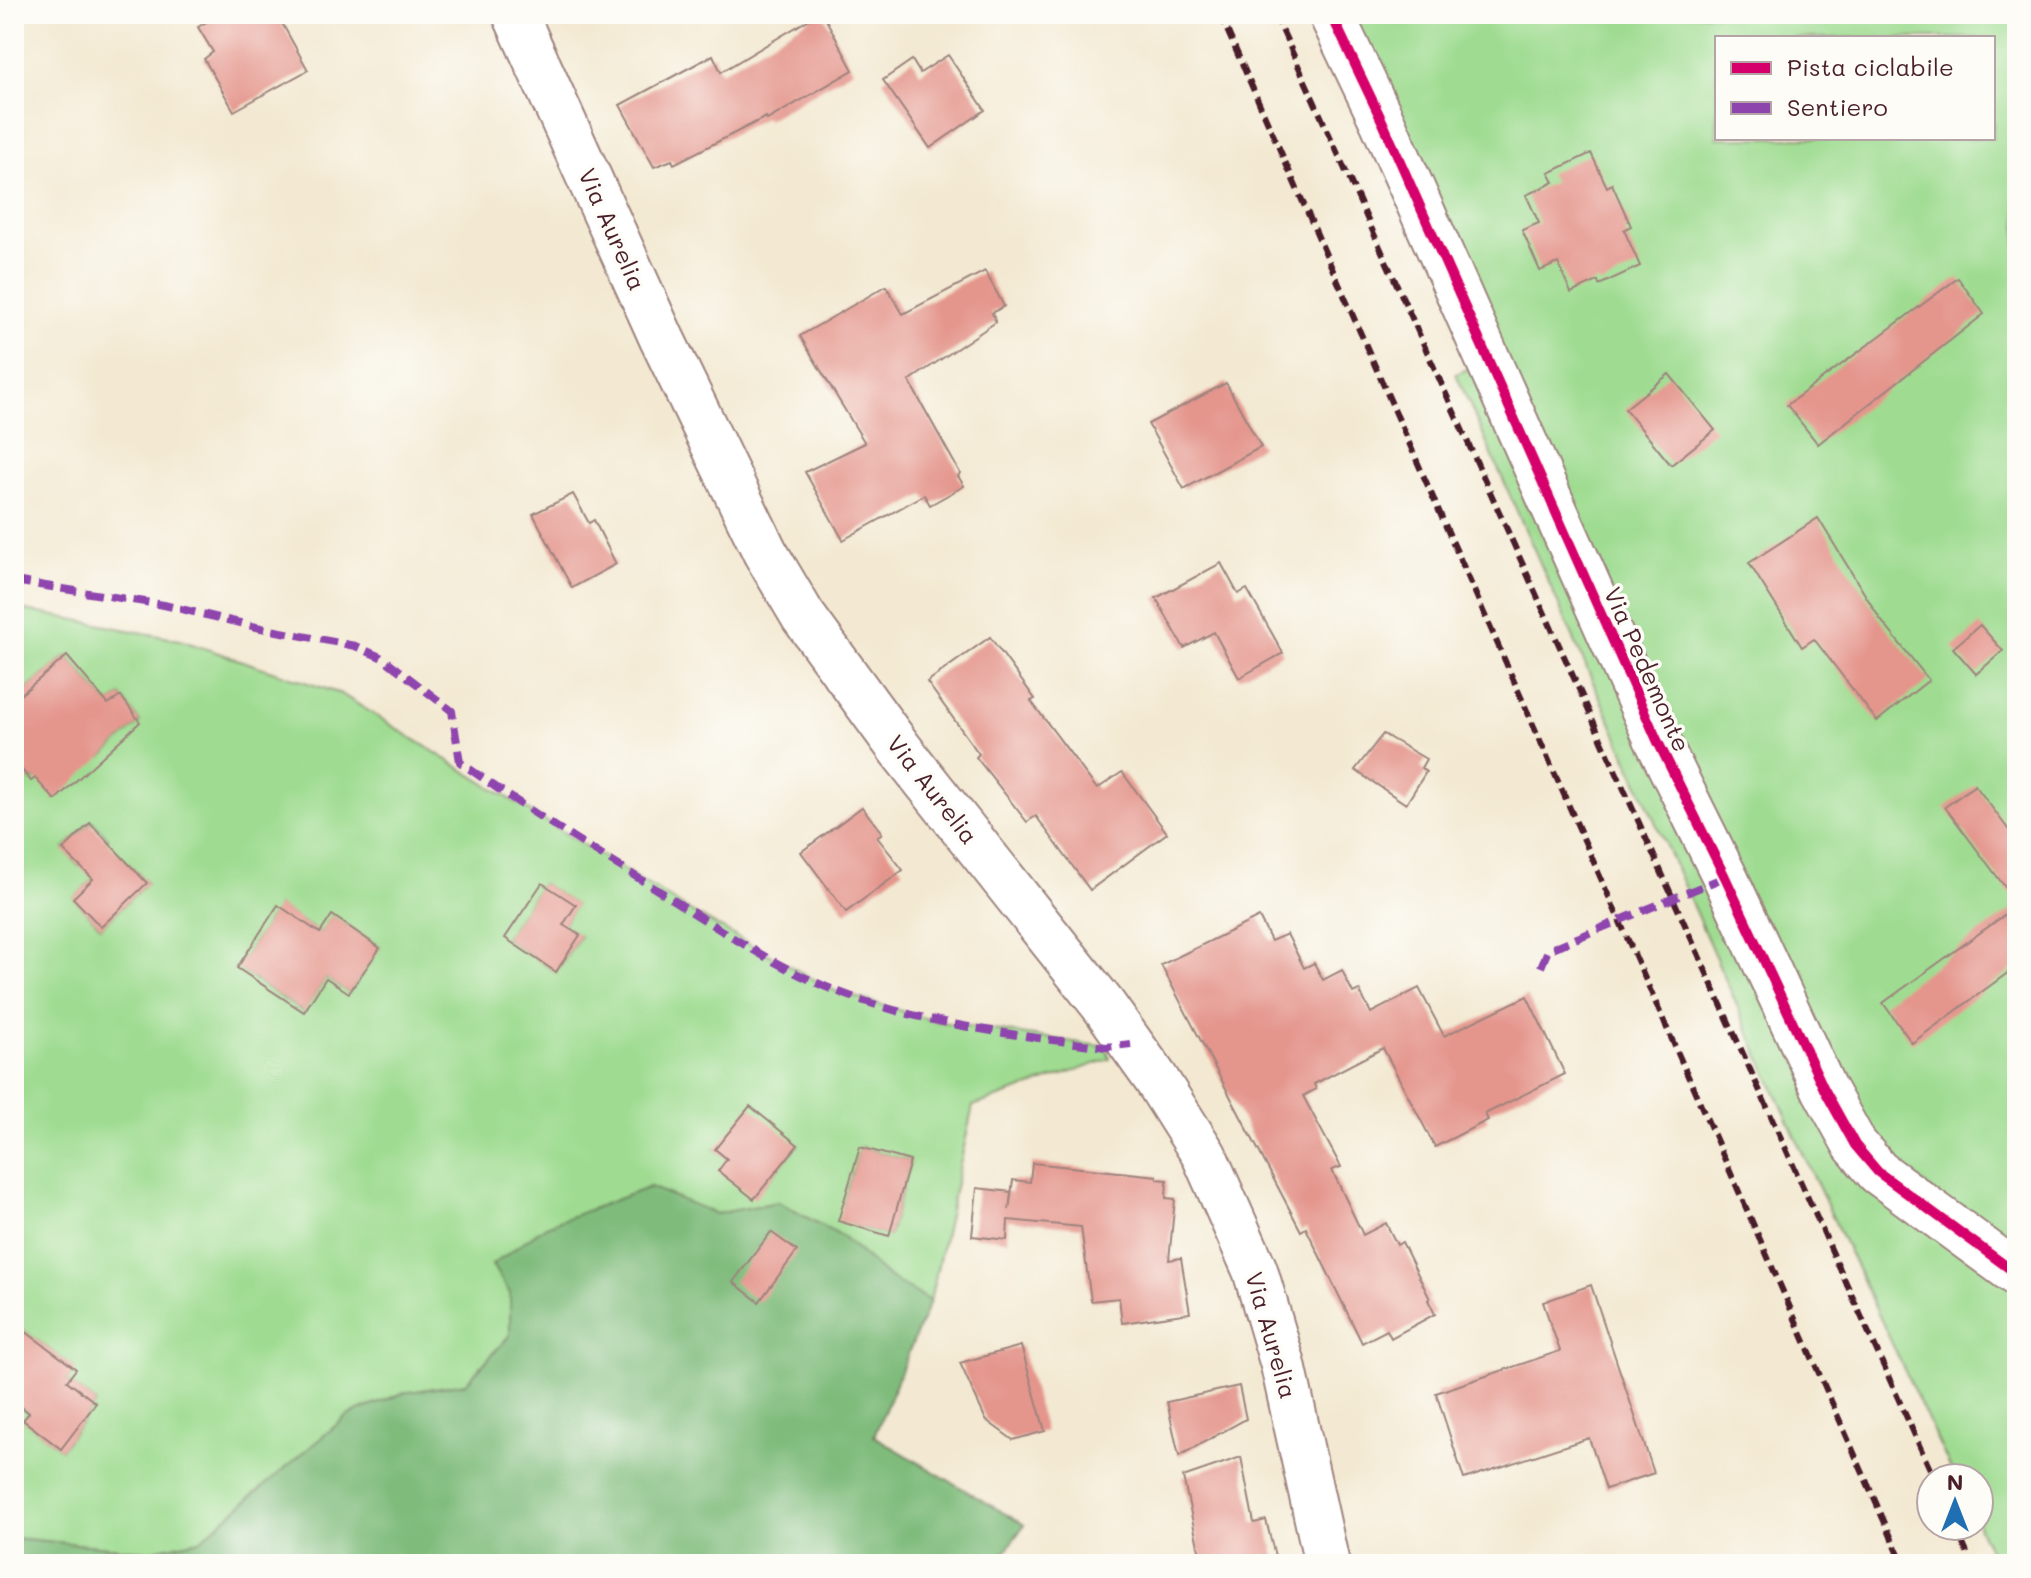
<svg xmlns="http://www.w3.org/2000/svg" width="2031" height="1578" viewBox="0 0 2031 1578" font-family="Mali,sans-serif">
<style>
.green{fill:#9fdc91;stroke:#747e5e;stroke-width:2;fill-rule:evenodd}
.forest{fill:#7fbc7b;stroke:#646e53;stroke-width:2}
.building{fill:#e4958c}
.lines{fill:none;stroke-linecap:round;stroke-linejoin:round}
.minor-casing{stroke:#9e847e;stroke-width:48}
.major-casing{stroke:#9e847e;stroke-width:48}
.minor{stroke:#fff;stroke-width:44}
.major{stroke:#fff;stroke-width:44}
.rail{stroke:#4a1f2b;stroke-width:6;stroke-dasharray:12 6;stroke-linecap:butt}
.quiet{stroke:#8e44ad;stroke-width:8;stroke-dasharray:16 8;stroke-linecap:butt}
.cycleway-casing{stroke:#fdfcf7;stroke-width:15}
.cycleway{stroke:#d6006c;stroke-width:10}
.labels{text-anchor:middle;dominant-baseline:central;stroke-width:7;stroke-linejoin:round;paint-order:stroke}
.street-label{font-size:24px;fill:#4a1f2b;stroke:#fdfcf7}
</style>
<rect width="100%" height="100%" fill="#fdfcf7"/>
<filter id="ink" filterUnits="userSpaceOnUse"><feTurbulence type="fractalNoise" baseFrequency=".0125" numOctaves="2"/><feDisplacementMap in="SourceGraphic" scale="16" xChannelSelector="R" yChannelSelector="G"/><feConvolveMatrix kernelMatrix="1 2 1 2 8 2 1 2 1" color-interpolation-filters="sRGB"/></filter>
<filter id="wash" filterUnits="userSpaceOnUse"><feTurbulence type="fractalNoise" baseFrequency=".006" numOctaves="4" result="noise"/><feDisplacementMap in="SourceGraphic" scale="32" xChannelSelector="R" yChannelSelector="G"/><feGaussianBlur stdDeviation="1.8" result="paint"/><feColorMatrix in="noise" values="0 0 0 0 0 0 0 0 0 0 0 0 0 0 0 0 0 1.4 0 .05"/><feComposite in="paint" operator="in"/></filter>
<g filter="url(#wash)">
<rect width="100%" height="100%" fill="#f3e9d2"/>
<!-- green -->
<g class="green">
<path d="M1346,14h671v1246l-149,-121 -130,-267zM1717,38h276v100h-276z"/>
<polygon points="1479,364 1837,1142 2017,1291 2017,1564 1996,1564 1978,1526 1979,1478 1955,1478 1804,1156 1456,374"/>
<path d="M14,608l166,32 161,54 354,220 140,77 99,30 172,26 4,12 -137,47 -43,195 -42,-24 -45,-40 -65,-35 -62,12 -66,-27 -157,77 17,29v42l-44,48 -63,10 -56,23 -147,124 -50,11 -136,-13v-137l15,12 -5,7 37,29 35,-46 -29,-22 8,-12 -61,-46v-563l17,21 72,-25 37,-34 -19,-26 -13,8 -41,-48 -53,44zM92,821l16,17 -29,28 -15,-17zM119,854l28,29 -46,44 -27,-29zM542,883l33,22 -12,20 17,11 -24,36 -51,-34zM278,906l42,27 12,-17 48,31 -31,46 -23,-15 -23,34 -66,-44zM798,1145l-33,40 -50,-36zM860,1147l50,14 -21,75 -37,-11 4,-15 -13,-5z"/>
</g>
<!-- forest -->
<polygon class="forest" points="650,1187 716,1214 778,1202 843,1237 888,1277 930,1301 874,1436 1024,1525 996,1564 14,1564 14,1538 150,1551 200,1540 347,1416 403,1393 466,1383 510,1335 510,1293 492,1265 546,1226"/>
<g id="blocks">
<!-- building -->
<g class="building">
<polygon points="220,14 277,14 308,70 234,111 204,59 213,52 198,27"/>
<polygon points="818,14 823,14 853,70 767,120 766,117 674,164 672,160 654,167 620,105 713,55 721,72"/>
<polygon points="948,55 985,110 930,148 883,80 912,60 920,73"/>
<polygon points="1591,153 1607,187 1612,184 1631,226 1624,230 1640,266 1599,285 1598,281 1571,293 1558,263 1540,271 1522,230 1539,223 1526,195 1554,182 1549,173"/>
<polygon points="985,271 1004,306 992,313 996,322 909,381 960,473 958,476 964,486 930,505 924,495 843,540 805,472 865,443 800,336 886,286 903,314"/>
<polygon points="1958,278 1984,314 1818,444 1787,405"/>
<polygon points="1669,374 1715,430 1671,465 1625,409"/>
<polygon points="1226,383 1261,447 1184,489 1148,424"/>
<polygon points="573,494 589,523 594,520 616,564 572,588 533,514"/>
<polygon points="1818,518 1880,619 1929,680 1877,721 1814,639 1802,647 1749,563"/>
<polygon points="1221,563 1238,594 1247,589 1283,653 1239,678 1214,632 1184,648 1156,598"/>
<polygon points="1980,625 2003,651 1976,674 1953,648"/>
<polygon points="990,637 1035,699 1031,701 1097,789 1122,772 1167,833 1090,890 1036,816 1027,822 976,757 979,754 927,682"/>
<polygon points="67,656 108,704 121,696 140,722 55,800 35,778 31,781 14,760 14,700"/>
<polygon points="1383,734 1426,759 1421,768 1426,772 1406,804 1355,770"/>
<polygon points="1975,785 2017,841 2017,903 1945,807"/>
<polygon points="862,807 882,833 877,837 903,870 846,912 801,852"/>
<polygon points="90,823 147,883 101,927 73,898 93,879 63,850"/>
<polygon points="542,883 576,905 563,925 580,935 556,972 505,938"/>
<polygon points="278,905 320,933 332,915 380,948 349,993 326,978 304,1012 237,968"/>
<polygon points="2017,906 2017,966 1912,1043 1883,1003"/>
<polygon points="1259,917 1271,941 1287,934 1304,968 1314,963 1323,980 1342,970 1353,993 1359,990 1371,1013 1419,988 1444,1036 1527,996 1565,1074 1485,1114 1488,1120 1435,1147 1383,1048 1314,1084 1316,1089 1303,1096 1341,1167 1332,1170 1363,1235 1386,1223 1397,1245 1402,1242 1430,1299 1428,1300 1435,1314 1391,1338 1387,1330 1362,1343 1306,1228 1301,1231 1161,965"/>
<polygon points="750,1106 798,1145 754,1199 718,1171 727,1159 715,1149"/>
<polygon points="860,1147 910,1161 889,1236 838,1221"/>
<polygon points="1032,1163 1157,1176 1157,1179 1167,1180 1166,1198 1175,1199 1169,1260 1181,1258 1190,1313 1122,1323 1119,1298 1091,1301 1081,1227 1008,1220 1007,1240 972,1236 977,1188 1011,1192 1009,1210 1013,1180 1030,1182"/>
<polygon points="771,1232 797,1251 759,1302 733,1282"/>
<polygon points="1591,1285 1654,1473 1606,1489 1589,1438 1464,1479 1436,1393 1560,1351 1543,1302"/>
<polygon points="14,1323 76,1369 67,1381 96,1403 61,1449 23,1420 29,1413 14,1401"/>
<polygon points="1021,1346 1045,1431 1013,1440 986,1420 960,1363"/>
<polygon points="1239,1386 1246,1419 1179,1456 1167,1402"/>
<polygon points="1241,1457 1254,1523 1266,1520 1277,1564 1202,1564 1183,1477"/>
</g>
</g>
</g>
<g filter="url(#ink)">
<use href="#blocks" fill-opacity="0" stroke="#9e847e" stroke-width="2"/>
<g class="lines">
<!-- minor casing -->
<g class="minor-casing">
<polyline id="minor" points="1331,14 1383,123 1657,740 1725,877 1824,1089 1855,1145 1878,1172 2017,1274"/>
</g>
<!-- major casing -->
<g class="major-casing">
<polyline id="major" points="515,14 662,339 765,552 803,616 900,749 1104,1006 1156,1079 1204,1155 1255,1270 1283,1365 1327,1564"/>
</g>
<!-- minor -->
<use href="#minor" class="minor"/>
<!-- major -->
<use href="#major" class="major"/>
<!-- rail -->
<g class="rail">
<polyline points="1220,14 1903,1564"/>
<polyline points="1275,14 1934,1478"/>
<polyline points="1955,1526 1972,1564"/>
</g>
<!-- quiet -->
<g class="quiet">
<path d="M14,581l150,24 97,23 94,18 28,12 69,53 8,51c66,48 135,89 204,132 53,34 116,76 175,98 86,33 176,43 267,55l25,-3"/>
<polyline points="1541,967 1548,950 1725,877"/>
</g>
<!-- cycleway casing -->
<g class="cycleway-casing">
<polyline id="cycleway" points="1331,14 1383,123 1657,740 1725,877 1824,1089 1855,1145 1878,1172 2017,1274"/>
</g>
<!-- cycleway -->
<use href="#cycleway" class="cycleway"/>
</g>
</g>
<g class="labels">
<!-- street labels -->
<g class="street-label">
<text transform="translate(613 229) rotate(66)">Via Aurelia</text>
<text transform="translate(1648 669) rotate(66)">Via Pedemonte</text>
<text transform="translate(933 789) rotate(52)">Via Aurelia</text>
<text transform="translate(1272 1335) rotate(74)">Via Aurelia</text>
</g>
</g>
<!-- margin -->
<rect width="2031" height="1578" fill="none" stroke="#fdfcf7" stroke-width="48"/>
<!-- legend -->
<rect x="1715" y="36" width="280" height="104" fill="#fdfcf7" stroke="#b5a4a5" stroke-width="2"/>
<rect x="1731" y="62" width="40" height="12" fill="#d6006c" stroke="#b5a4a5" stroke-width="2"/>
<text x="1787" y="76" font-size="24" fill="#4a1f2b">Pista ciclabile</text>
<rect x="1731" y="102" width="40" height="12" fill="#8e44ad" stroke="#b5a4a5" stroke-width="2"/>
<text x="1787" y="116" font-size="24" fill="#4a1f2b">Sentiero</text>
<!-- north arrow -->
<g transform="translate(1955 1502)"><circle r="38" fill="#fdfcf7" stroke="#b5a4a5" stroke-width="2"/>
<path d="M0-6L14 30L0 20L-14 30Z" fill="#1f6fb2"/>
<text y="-12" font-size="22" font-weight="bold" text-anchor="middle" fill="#4a1f2b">N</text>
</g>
</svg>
